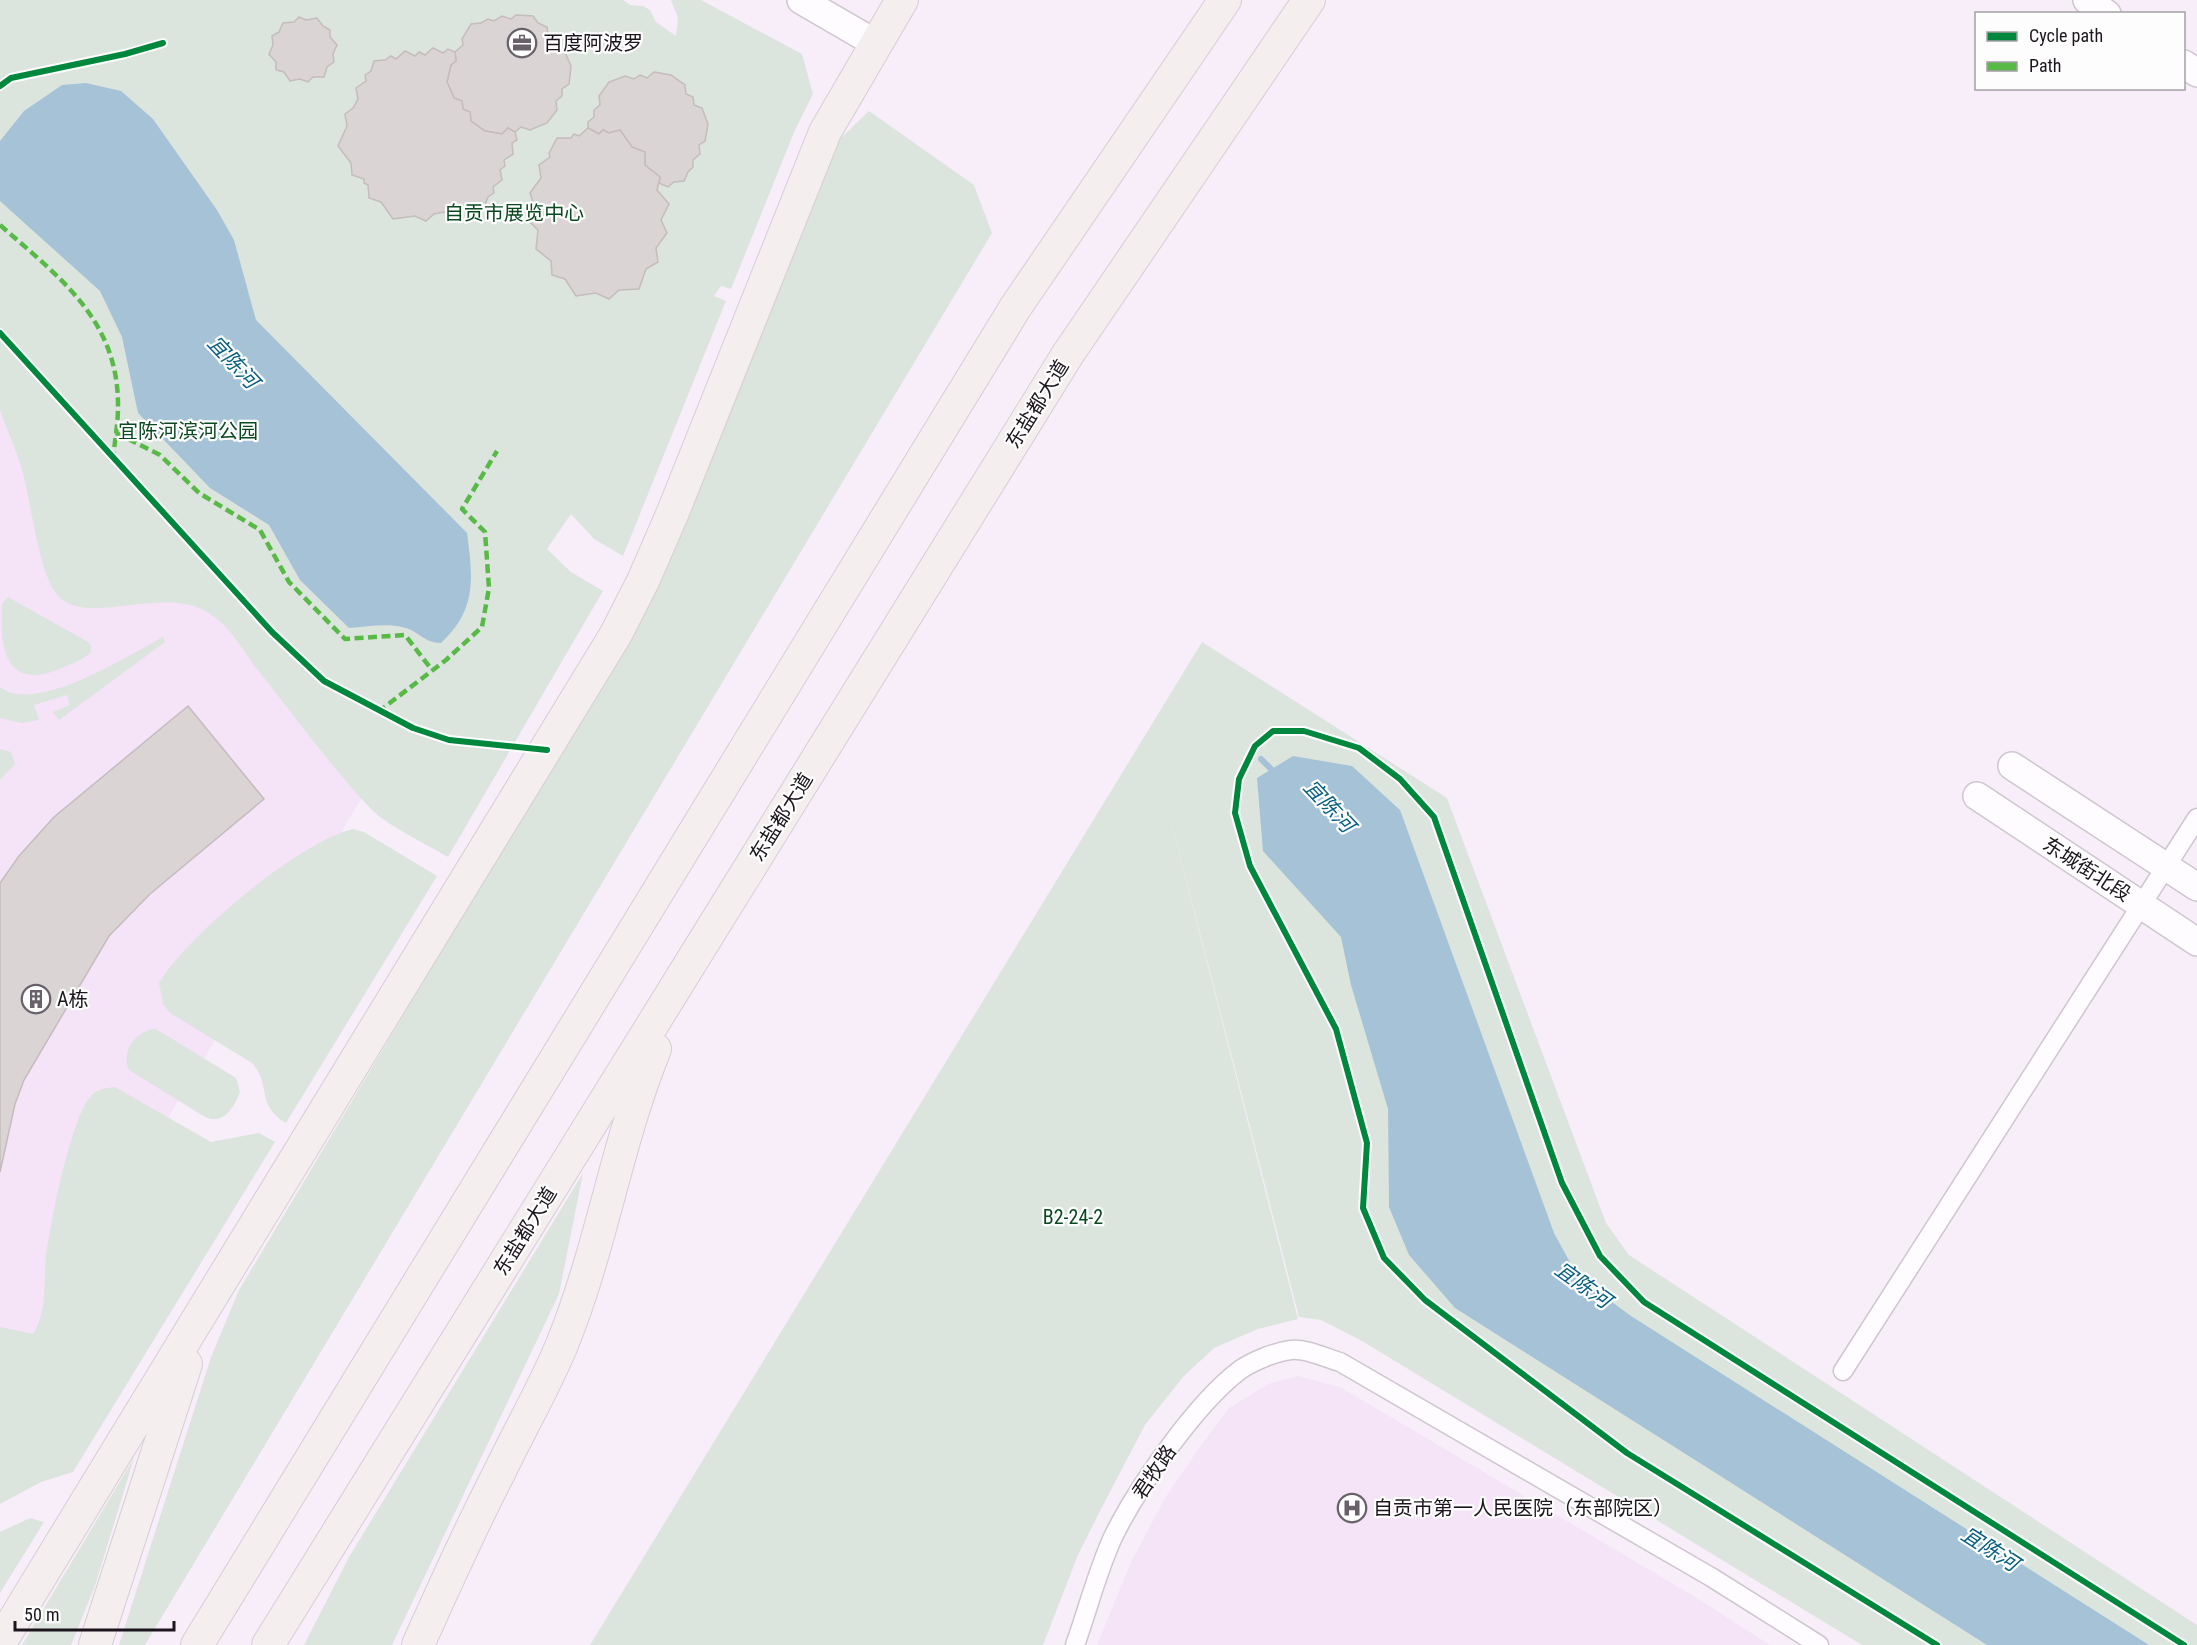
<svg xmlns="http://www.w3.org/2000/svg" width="2197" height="1645" viewBox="0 0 2197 1645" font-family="'Roboto Condensed','Noto Sans SC',sans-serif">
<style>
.built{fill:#f5e3f7}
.green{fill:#dbe5de}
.water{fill:#a5c2d7}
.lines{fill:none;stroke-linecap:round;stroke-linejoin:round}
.stream{stroke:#a5c2d7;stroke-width:6}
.building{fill:#dbd4d5;stroke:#c4bcbd;stroke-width:1.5}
.minor-casing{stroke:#cec6cf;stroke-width:21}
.secondary-casing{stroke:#cec6cf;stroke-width:30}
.trunk-casing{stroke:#d4ced4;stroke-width:34}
.minor{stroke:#fefcfe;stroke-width:18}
.secondary{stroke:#fefcfe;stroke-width:27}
.trunk{stroke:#f5eeee;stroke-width:32}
.quiet{stroke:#58b947;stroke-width:4.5;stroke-dasharray:9 4.5;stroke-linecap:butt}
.cycleway-casing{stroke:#fdfdfd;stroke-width:10}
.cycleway{stroke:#00873e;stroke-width:6}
.labels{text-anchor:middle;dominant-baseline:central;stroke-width:4.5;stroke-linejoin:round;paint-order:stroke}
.poi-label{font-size:20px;fill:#1c151d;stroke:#fdfdfd;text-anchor:start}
.park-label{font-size:20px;fill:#0a4820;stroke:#fdfdfd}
.street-label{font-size:20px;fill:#1c151d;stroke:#fdfdfd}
.water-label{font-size:21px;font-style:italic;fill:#086081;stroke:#fdfdfd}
</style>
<rect width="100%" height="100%" fill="#f8eef9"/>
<!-- built -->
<g class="built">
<polygon points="0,349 366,791 0,1395"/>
<polygon points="1297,1376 1340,1387 1692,1595 1770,1645 1097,1645 1131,1562 1165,1498 1197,1451 1229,1408 1268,1384"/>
</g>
<!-- green -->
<g class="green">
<path d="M0,0h623l7,5 13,1 7,4 6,12 20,14 2,-18 -7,-18h30l101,54 11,40 -18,36 -64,159 -10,-3 -7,10 12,5 -103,255 -29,-17 -23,-25 -24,35 24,23 32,19 -155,266c-20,-12 -62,-32 -77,-48 -41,-43 -77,-94 -114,-140 -17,-22 -26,-43 -50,-57 -44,-27 -121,15 -149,-16 -20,-23 -27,-97 -37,-130 -6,-18 -14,-37 -21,-55z"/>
<polygon points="869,111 974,185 992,233 145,1645 119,1645 211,1357 239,1290 612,666 840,139"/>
<path d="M8,597l80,45 3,4v6c-9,9 -23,13 -34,18 -53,20 -57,-24 -55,-66z"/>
<path d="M163,637l2,5 -4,3 -102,75 -6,-8 17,-7 -3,-10 -33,10 5,15 -18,3 -21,-5v-31c36,28 127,-31 163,-50z"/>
<polygon points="1202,642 1447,798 1606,1223 1629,1255 2197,1625 2197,1645 1862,1645 1362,1341 1321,1320 1299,1317 1161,782 1298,1319 1258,1329 1214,1348 1183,1377 1145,1425 1102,1507 1078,1555 1043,1645 590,1645"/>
<polygon points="0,749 11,752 15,764 0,780"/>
<path d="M353,829l11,3 73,44 -151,247c-31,-18 -14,-38 -34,-60l-82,-50 -7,-9 -4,-21c27,-46 141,-142 194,-154z"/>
<path d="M156,1029l80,49 4,14c-6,16 -17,33 -35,25l-76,-47c-9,-18 8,-41 27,-41z"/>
<path d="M115,1087l96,55 48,-9 16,9 -202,330 -32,10 -41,22v-177l33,7c15,-24 10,-50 13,-77 4,-31 25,-144 47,-163 6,-5 14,-6 22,-7z"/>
<polygon points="583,1173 559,1294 392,1645 304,1645 349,1557"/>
<polygon points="134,1458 95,1586 71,1645 22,1645"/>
<polygon points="30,1518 44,1522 0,1593 0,1532"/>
</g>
<!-- water -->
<g class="water">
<path d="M86,83l35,8 32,28 64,91 17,30 22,80 211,213c6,45 10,77 -26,110 -17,0 -23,-13 -39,-16 -16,-4 -36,0 -53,1l-49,-48 -31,-55 -59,-37 -72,-75 -16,-76 -22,-46 -100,-90v-60l24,-30 38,-26z"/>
<polygon points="1293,756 1352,766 1400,810 1554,1233 1578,1277 1631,1316 2149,1645 1987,1645 1455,1308 1409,1255 1389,1207 1388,1109 1351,985 1341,937 1263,851 1257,778"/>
</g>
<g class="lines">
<!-- stream -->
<polyline class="stream" points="1261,759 1275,773"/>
</g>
<!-- building -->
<g class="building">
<polygon points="516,15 533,16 538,23 547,27 548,35 555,39 557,47 564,50 571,66 569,84 562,89 562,96 556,101 557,110 547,123 530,130 521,127 515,132 508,128 502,134 485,131 471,121 470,112 463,109 462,101 454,98 447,82 451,65 456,61 455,52 463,45 462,39 471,24 481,23 488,19 494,21 502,16 511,19"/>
<polygon points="299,17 306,20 317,18 323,26 330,30 330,37 337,45 333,54 334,62 327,67 324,77 313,77 308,82 300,79 290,81 284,72 276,70 276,62 269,54 273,45 272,36 279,32 283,23 294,22"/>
<polygon points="433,48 443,53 448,49 455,52 456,61 451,65 447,82 454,98 462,101 463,109 470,112 471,121 485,131 502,134 508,128 515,132 517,140 512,143 513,154 504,160 505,166 500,170 502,180 493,187 494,193 488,197 484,207 474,208 468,212 463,210 454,217 444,212 434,214 426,221 415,216 393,219 381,202 369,198 368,185 364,183 364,179 352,175 351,163 338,146 347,126 345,114 353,108 358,99 356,88 366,81 365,75 371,71 374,61 385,60 391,56 396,59 405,51 415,56 419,52 425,55"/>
<polygon points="654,72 671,75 685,85 686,94 693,97 694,105 702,108 708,124 705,141 699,145 700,154 693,160 693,167 688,172 684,181 674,182 668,187 659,183 660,177 645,165 645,152 632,147 620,130 609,133 603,130 599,134 588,128 588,122 594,117 594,110 600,105 599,96 609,82 625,76 634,79 640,75 647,78"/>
<polygon points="588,128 599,134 603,130 609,133 620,130 632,147 645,152 645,165 660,177 657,190 669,204 661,220 667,233 656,248 658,262 646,269 639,289 619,290 609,299 596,293 576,296 565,279 552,275 551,261 536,249 538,230 530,222 536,211 530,193 541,178 539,165 550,157 549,153 557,138 571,138 574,134 579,136"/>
<polygon points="188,706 264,799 150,894 109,936 24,1080 15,1104 0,1172 0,883 19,856 54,817"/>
</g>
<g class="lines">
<!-- minor casing -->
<g class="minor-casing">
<g id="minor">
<polyline points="1843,1371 2197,818"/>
<path d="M1075,1645c13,-36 22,-73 38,-108 24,-49 83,-134 127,-167 13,-9 35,-18 51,-20 14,-2 35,8 49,12l371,215 108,68"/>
</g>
</g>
<!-- secondary casing -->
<g class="secondary-casing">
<g id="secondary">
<polyline points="801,0 875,43"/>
<polyline points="2087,0 2107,14"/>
<polyline points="2184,64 2197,73"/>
<polyline points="2012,766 2197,887"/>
<polyline points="1977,796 2197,942"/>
</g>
</g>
<!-- trunk casing -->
<g class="trunk-casing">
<g id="trunk">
<polyline points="0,1643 616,634 643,581 673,512 825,132 902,0"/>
<polyline points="95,1645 186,1364"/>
<polyline points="197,1645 1015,308 1225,0"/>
<polyline points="268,1645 1068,354 1309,0"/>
<path d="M418,1645c26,-58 52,-116 81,-172 20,-42 44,-83 62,-126 40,-97 55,-202 94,-298"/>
</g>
</g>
<!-- minor -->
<use href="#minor" class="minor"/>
<!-- secondary -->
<use href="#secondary" class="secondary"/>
<!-- trunk -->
<use href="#trunk" class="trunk"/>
<!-- quiet -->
<g class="quiet">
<path d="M0,225c59,52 119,95 118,182 0,16 -3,34 -5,50"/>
<polyline points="116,433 160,455 199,493 260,530 289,582 345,639 405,635 432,670"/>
<polyline points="378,712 446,660 482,627 489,588 485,532 462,509 497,451"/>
</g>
<!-- cycleway casing -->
<g class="cycleway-casing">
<g id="cycleway">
<polyline points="0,86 11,78 125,54 163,43"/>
<polyline points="0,333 272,632 324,681 413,728 449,740 547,750"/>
<polyline points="1937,1645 1627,1453 1425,1300 1384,1258 1363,1208 1367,1143 1336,1029 1250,866 1235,813 1239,779 1255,746 1273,731 1304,731 1359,748 1400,779 1434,817 1562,1183 1600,1256 1644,1302 2184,1645"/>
</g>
</g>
<!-- cycleway -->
<use href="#cycleway" class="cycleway"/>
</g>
<!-- icons -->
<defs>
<g id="office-ring" transform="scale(1.5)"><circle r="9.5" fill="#fdfdfd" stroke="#69616a" stroke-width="1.5"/><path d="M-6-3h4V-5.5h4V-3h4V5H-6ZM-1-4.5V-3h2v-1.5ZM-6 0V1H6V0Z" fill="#69616a"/></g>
<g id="building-ring" transform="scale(1.5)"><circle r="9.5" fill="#fdfdfd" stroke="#69616a" stroke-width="1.5"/><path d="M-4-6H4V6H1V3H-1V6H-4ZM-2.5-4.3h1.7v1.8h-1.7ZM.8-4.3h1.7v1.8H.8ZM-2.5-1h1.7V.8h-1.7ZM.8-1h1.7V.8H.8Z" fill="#69616a"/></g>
<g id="hospital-ring" transform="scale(1.5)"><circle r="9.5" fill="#fdfdfd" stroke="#69616a" stroke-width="1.5"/><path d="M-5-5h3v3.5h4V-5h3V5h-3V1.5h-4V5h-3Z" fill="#69616a"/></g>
</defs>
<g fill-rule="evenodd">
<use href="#office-ring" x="522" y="43"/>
<use href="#building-ring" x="36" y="999"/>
<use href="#hospital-ring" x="1352" y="1508"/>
</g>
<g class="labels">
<!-- poi labels -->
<g class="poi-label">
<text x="543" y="43">百度阿波罗</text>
<text x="57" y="999">A栋</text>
<text x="1373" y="1508">自贡市第一人民医院（东部院区）</text>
</g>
<!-- park labels -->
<g class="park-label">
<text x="514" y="213">自贡市展览中心</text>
<text x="188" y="431">宜陈河滨河公园</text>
<text x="1073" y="1217">B2-24-2</text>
</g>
<!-- street labels -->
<g class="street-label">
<text transform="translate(1037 404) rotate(-58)">东盐都大道</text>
<text transform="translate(781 817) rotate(-58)">东盐都大道</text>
<text transform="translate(2087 869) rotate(33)">东城街北段</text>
<text transform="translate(525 1231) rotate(-58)">东盐都大道</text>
<text transform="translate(1154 1472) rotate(-56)">君牧路</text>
</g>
<!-- water labels -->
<g class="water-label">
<text transform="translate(233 362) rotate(47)">宜陈河</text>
<text transform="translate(1329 806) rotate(47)">宜陈河</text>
<text transform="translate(1583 1285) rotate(36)">宜陈河</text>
<text transform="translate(1990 1549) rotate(33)">宜陈河</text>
</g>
</g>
<!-- legend -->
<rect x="1975" y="12" width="210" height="78" fill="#fdfdfd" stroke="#a3a0a3" stroke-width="1.5"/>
<rect x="1987" y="32" width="30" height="9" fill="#00873e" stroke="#a3a0a3" stroke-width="1.5"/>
<text x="2029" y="42" font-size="18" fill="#1c151d">Cycle path</text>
<rect x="1987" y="62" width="30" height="9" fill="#58b947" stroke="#a3a0a3" stroke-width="1.5"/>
<text x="2029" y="72" font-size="18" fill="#1c151d">Path</text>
<!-- scale -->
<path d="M15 1621v9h159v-9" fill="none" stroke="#1c151d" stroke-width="3"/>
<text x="24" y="1621" font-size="18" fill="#1c151d" stroke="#fdfdfd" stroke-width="4.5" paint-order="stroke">50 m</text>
</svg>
